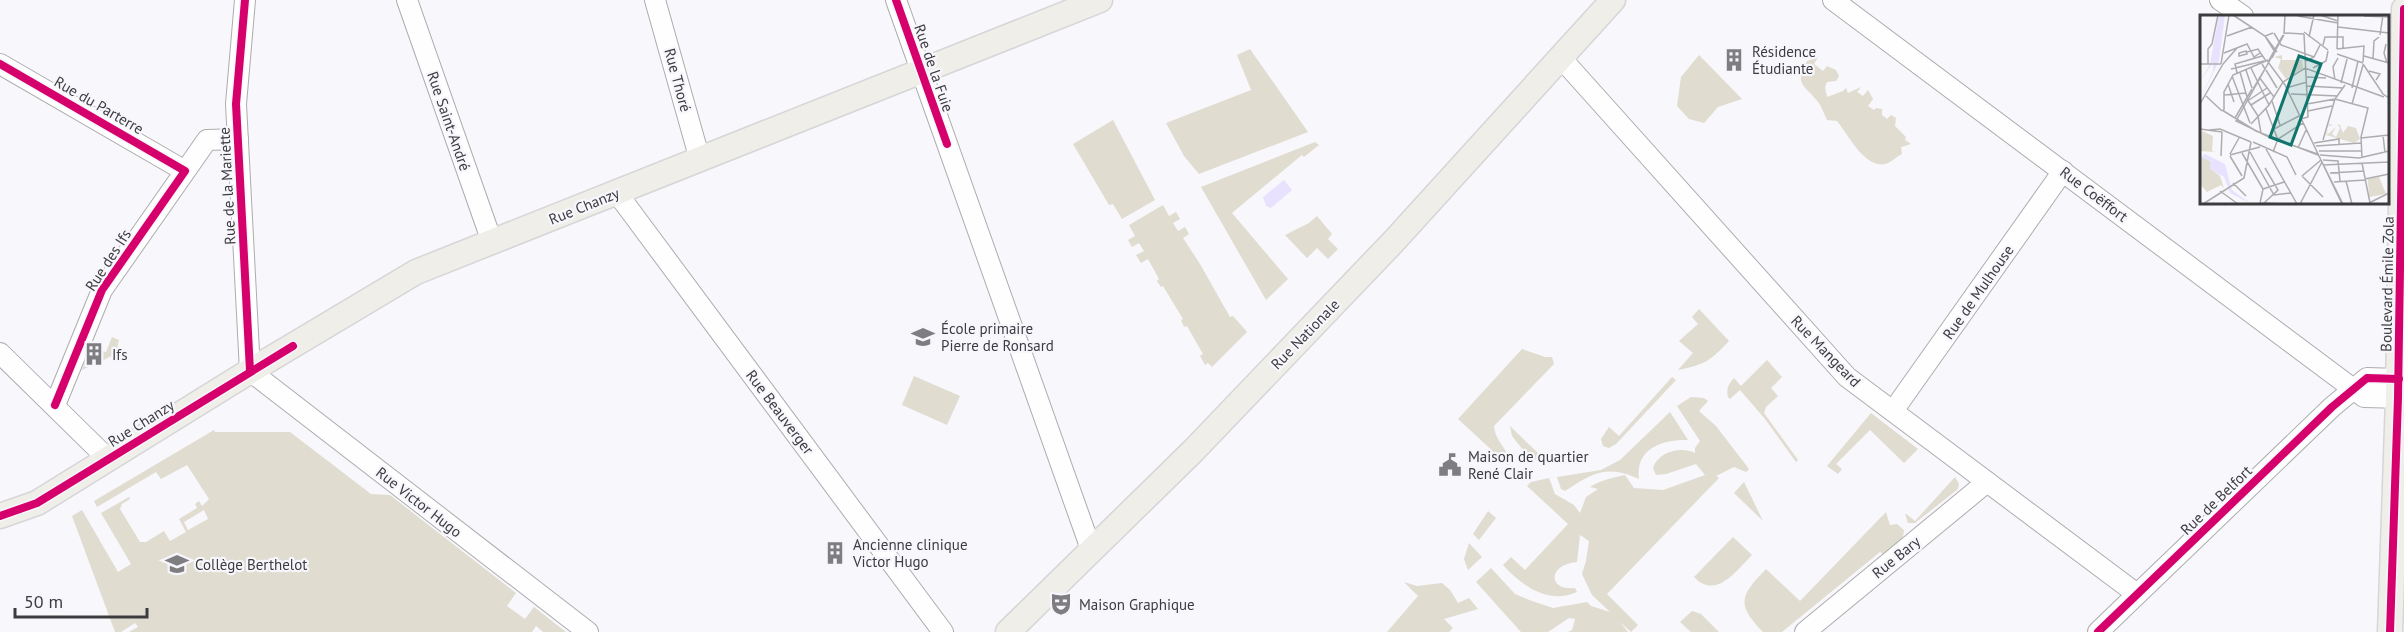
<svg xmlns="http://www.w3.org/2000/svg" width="2404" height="632" viewBox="0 0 2404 632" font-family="'PT Sans',sans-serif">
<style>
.green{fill:#e0dcd0;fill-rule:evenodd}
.water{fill:#e9e2fe}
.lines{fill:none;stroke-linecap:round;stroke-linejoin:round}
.minor-casing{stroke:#adacaf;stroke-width:22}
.major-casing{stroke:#d6d5d7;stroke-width:27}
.minor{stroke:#fefefe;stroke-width:20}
.major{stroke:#f0eee9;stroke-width:24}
.cycleway-casing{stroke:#f7f6fc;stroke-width:11}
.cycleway{stroke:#d6006c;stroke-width:8}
.labels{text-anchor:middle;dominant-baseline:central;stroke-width:4.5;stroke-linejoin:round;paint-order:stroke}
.poi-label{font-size:15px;fill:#3c3c3e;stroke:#f7f6fc;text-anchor:start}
.street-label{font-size:15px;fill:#3c3c3e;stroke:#f7f6fc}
.inset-road{fill:none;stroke:#adacaf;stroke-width:1.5}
.view{fill:#0f766e;fill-opacity:0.15;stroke:#0f766e;stroke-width:3}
.inset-edge{fill:none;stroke:#3c3c3e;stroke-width:3}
</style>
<rect width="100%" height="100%" fill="#f8f7fb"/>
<!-- green -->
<g class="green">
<polygon points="1250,49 1308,132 1199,174 1184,156 1166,123 1251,90 1237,55"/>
<polygon points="1699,55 1742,99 1718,107 1704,123 1689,119 1677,106 1681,77"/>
<path d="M1818,57l-4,7 9,7 4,-5 9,4 3,6 -3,5 -9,1 -2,5 2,10 16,-6 3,-3 2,5 13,-6 -4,5 6,4 5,-6 5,9 -5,7 6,4 2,-2 6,1v6l5,4 4,-4 5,3 -1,8 11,11 -1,3 6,4 -10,3 1,7c-5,2 -11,9 -17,10 -21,4 -37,-30 -48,-43l-10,-1c-3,-6 -5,-13 -9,-18 -12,-17 -25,-16 -11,-41z"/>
<polygon points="1113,120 1155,200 1122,219 1113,204 1109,205 1073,144"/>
<polygon points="1315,142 1319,145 1304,157 1302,155 1232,213 1288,279 1266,300 1201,187"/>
<polygon points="1163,205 1169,216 1176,212 1180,219 1173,223 1178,231 1185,227 1189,234 1183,238 1200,264 1230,317 1233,316 1247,332 1212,367 1208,363 1205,365 1200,356 1203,354 1187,326 1184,327 1181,320 1183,319 1163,286 1161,287 1157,281 1159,279 1148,259 1141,263 1136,255 1144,251 1139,243 1132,247 1128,240 1135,236 1129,225"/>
<polygon points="1317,216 1332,234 1328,239 1338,249 1328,259 1317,248 1307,258 1285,235 1309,223"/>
<path d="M1699,309l30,32c-20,21 -23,23 -51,29l15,-17 -14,-12 19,-17 -6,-7z"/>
<polygon points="112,337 119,340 116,354 82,370 87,356 97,360 101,351 106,352"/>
<path d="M1522,349l23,8h7l2,7 -60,62c1,15 14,23 17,37l-3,2 -50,-46z"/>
<path d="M1767,360l15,17 -11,11 7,8 -12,11 -2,6 34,47 -2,2 -31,-43 -25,-29 -10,9 -2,-2c-2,-7 0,-13 6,-19l7,8z"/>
<polygon points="914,376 960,396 947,425 902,405"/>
<polygon points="1672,377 1676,380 1616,444 1609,448 1603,446 1601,439 1609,427 1619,436"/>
<path d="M1691,397l13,1 4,3 -9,10 17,15 33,43 -3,3 -12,-5 -18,9 3,2 -112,116 31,31 -7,7 -11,-10 8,10h-60l4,-2 3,-11 -6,-1 -21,14h-27l-45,-50 15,-14 24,26 17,7 21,7 34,-6 4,4 19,6 -18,-17 -10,-21 4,-13 3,-20 -9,-6 -3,27c-29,2 -30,29 -2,26l2,4c-29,13 -56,-7 -74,-27l8,-8 14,13 43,-46 -41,-38 4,-4 18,-4 6,16 19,11 6,8 6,-16 12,-8 -8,-2c11,-7 22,-9 35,-12l9,13 29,2 42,-15 -9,-11 -30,10 -10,1 -3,-7c5,-16 28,-22 42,-15v-5l5,-7 -23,-35z"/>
<path d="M1670,412l18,28c-26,-1 -53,9 -49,39 -32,-15 -47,-6 -74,12l-4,-2 -4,-12 44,-7 19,-10z"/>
<polygon points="1871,413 1918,449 1904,463 1870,430 1836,464 1842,469 1838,474 1827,466"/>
<polygon points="1510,426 1543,458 1531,460 1512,436"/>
<path d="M214,430l1,2h75l81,62 19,1 126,98 -9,13 18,13 9,-12 32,25h-23l-7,-6 -4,6h-403l9,-5 -3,-4 -14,9h-6l-43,-116 10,-6 36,62 13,-8 -30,-51 28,-16 1,2 -8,5 -2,5 20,33h6l18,-11 6,10 16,-9 -7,-13 18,-11 -2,-4 4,-3 3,5 7,-7 -22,-34 -26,14 -5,-7 -59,35 -3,-6zM204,510l4,9 -20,11 -4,-8z"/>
<polygon points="1955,477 1959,484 1958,489 1915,523 1908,523 1905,513 1915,521"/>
<polygon points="1744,482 1763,521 1734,493"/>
<polygon points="1488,511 1496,518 1479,540 1473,534"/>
<path d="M1886,512l4,13 7,-1 7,6c-1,14 -9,19 -20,25l-4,-3 -98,80h-19c-27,-28 -23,-36 3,-63l34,32z"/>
<path d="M1733,537l19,18c-16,16 -36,45 -58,22z"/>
<polygon points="1469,543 1482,557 1468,570 1464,559"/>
<polygon points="1404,582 1417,586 1442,583 1450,590 1458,603 1469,598 1478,609 1444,619 1453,628 1449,632 1387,632 1418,596"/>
<polygon points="1692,611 1701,614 1719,632 1691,632 1680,622"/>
</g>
<!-- water -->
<polygon class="water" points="1284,180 1292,190 1271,208 1266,206 1263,197"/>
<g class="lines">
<!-- minor casing -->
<g class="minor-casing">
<g id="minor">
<polyline points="245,0 236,104 250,371 588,632"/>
<polyline points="407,0 492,242"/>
<polyline points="655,0 700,160"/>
<polyline points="896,0 1092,552"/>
<polyline points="1833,0 2364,397 2404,398"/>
<polyline points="2220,0 2243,16"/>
<polyline points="1561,58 1847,377 2137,594"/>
<polyline points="0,64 185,171"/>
<polyline points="617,193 943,632"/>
<polyline points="0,353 108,459"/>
<polyline points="55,405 102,290 207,140 238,139"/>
<polyline points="1893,411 2063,171"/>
<polyline points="1805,632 1987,482"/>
<polyline points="2098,632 2332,407 2367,378 2399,379"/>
</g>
</g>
<!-- major casing -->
<g class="major-casing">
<g id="major">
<polyline points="0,516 37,503 250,371 416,272 1100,0"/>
<polyline points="1008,632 1193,451 1394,241 1613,0"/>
<polyline points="2390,632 2398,398 2404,9"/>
</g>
</g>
<!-- minor -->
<use href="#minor" class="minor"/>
<!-- major -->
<use href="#major" class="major"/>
<!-- cycleway casing -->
<g class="cycleway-casing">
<g id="cycleway">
<polyline points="245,0 236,104 250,371"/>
<polyline points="896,0 947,144"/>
<polyline points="0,64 185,171 102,290 55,405"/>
<polyline points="0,516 37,503 293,346"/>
<polyline points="2098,632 2332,407 2367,378 2399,379"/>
<polyline points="2390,632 2398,398 2404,9"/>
</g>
</g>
<!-- cycleway -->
<use href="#cycleway" class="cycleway"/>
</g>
<!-- icons -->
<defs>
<g id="building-bare" transform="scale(1.8)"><path d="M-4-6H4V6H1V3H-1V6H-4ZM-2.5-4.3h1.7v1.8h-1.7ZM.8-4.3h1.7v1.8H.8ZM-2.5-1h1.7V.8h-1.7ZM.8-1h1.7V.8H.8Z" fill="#7e7d80" stroke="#f7f6fc" stroke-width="2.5" paint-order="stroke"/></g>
<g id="school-bare" transform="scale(1.8)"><path d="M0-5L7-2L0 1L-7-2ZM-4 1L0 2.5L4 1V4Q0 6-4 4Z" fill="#7e7d80" stroke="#f7f6fc" stroke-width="2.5" paint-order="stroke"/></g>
<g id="civic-bare" transform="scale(1.8)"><path d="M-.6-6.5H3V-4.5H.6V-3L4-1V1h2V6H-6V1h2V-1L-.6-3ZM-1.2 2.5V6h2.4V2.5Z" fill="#7e7d80" stroke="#f7f6fc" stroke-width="2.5" paint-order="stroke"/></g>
<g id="theatre-bare" transform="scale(1.8)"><path d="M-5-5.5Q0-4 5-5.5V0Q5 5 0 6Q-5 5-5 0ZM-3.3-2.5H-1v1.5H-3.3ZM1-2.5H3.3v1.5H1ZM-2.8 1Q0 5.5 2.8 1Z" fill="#7e7d80" stroke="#f7f6fc" stroke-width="2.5" paint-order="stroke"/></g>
</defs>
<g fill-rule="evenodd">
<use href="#building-bare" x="1734" y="60"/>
<use href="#school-bare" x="923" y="337"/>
<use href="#building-bare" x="94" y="354"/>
<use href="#civic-bare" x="1450" y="465"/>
<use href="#building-bare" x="835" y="553"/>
<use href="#school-bare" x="177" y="564"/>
<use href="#theatre-bare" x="1061" y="604"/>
</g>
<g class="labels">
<!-- poi labels -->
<g class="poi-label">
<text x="1752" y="51">Résidence<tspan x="1752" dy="17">Étudiante</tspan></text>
<text x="941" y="328">École primaire<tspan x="941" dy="17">Pierre de Ronsard</tspan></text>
<text x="112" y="354">Ifs</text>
<text x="1468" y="456">Maison de quartier<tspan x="1468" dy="17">René Clair</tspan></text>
<text x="853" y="544">Ancienne clinique<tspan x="853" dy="17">Victor Hugo</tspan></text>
<text x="195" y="564">Collège Berthelot</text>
<text x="1079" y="604">Maison Graphique</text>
</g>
<!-- street labels -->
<g class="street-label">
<text transform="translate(934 68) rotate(71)">Rue de la Fuie</text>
<text transform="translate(678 80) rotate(75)">Rue Thoré</text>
<text transform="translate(99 105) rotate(30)">Rue du Parterre</text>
<text transform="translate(449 121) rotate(71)">Rue Saint-André</text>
<text transform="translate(227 186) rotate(-93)">Rue de la Mariette</text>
<text transform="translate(2094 194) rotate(37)">Rue Coëffort</text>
<text transform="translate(584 206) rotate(-22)">Rue Chanzy</text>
<text transform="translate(108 260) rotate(-57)">Rue des Ifs</text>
<text transform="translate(2387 284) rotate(-89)">Boulevard Émile Zola</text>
<text transform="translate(1978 292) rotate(-55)">Rue de Mulhouse</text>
<text transform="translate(1305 334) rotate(-46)">Rue Nationale</text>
<text transform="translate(1826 351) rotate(46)">Rue Mangeard</text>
<text transform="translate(780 412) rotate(53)">Rue Beauverger</text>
<text transform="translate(141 423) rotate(-32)">Rue Chanzy</text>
<text transform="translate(2216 500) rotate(-44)">Rue de Belfort</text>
<text transform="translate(419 502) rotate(38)">Rue Victor Hugo</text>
<text transform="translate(1896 557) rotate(-39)">Rue Bary</text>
</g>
</g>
<!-- overview -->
<g transform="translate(2200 15)">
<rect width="189" height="189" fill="#f8f7fb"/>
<path d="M82,40v5h20l1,8 -17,11 -8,-11 3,-9 -7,-2zM129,109l4,1 -5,1 -1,9 9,-8 -4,7 4,3 4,-9 -3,-4 3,1 3,8 5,-7 8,2 4,11 -6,4 -28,-8zM2,116l11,5 -1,15 4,1 -16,-1zM5,142l13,11v4l-6,-2 8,6 4,12 -3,-3 -14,7 -7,-8v-26zM179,162l7,17 -17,3 -1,-18z" fill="#e0dcd0"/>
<path d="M19,0h6l-6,46 -19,39 13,-29v-9l-13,20 10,-18zM5,139l20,10 7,26 19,14 -21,-11 -6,-16 -14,-8v-9l-10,-2z" fill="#e9e2fe"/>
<path class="inset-road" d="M33,0l32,21 10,16 -3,6M120,0l18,6M98,1l40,7M164,1l25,1M138,12l51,6M104,17l24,18M73,18l-8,3 12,16M74,18l7,12 33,12M84,18l20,1M84,18l1,-18M84,19l1,-19M83,20l-15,27 17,23 57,119M84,20l-48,86 35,17 47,16 25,50M180,20l3,-20M27,21l25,-9M109,22l5,-22M186,29l-2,9 3,10M123,30l2,-8h18v11M137,34l27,-3 -1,16M137,34l1,-34M46,36l1,3 -8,2v-3zM47,37l11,-3 8,12M24,38l23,-9 7,13 6,-4M137,39l26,9M164,41l25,7M173,44l1,-18 5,-4M106,46l8,-4 6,-12M0,49h21M8,49v-15l4,-5 6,-29M21,49l8,-49M23,49l14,-16M163,49l20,30 6,4M51,53l18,37M113,53l13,-7 2,-10M31,54l33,-8M46,55l6,18M66,55l11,18M169,56l11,3 -4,6M40,57l7,25M37,58l-2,-9 27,-8M32,61l18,47M59,62l15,20M107,62l19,1M135,65l-2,-13 5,-9M141,68l6,-24M28,69l6,18M107,71l36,2M86,73l21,-6M152,73l6,-27M53,74l12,-20 -3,-5M91,79l47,2M24,80l22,-2M6,81l16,15M47,84l11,17 3,17M135,84l33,9 -7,29 1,21M49,85l18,-12M72,86l8,24M0,89l23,-40M107,89l28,-5 10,-14M152,89l11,-39M51,90l19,-12M66,94l12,31M22,95l34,21 62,24M24,95v-18l9,-17 35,-15M108,96l24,-5M35,103l17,-29M101,104l7,-2 -4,-83M51,109l18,-19 14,-23 22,-14 79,29M0,114l22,3M74,114l25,-13M9,115l11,-1 31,13M183,120l2,18M161,123l28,-3M123,125l12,-41M53,127l34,15 9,18M114,128l25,-4v6M116,131l45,-3M98,133l8,-18M66,134l31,55M119,136h42M50,137l24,43 17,-2M73,137l5,-13 25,-16M42,138l21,36M30,139l9,-16M30,140l30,-8M120,140l39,3 30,-7M21,141l1,-24M30,141l12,20M123,145l15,1 2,20M162,148l8,40M123,150l66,-3M130,158l34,-2M102,161l21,21M102,161l19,-16M165,164l24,-5M146,166l6,23M134,167l31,-2M33,168l13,13M63,174l-3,14 26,1M63,174l21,-7M20,176l18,13M64,188l14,-13 -13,-22M169,188l20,-10M3,189l41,-26 7,-36M100,189l22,-42"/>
<path class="view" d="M99,41l22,8 -30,81 -21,-8z"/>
<rect width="189" height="189" class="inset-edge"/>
</g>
<!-- scale -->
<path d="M15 608v9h132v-9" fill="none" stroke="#3c3c3e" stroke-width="3"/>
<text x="24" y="608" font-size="18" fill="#3c3c3e" stroke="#f7f6fc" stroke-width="4.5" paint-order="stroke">50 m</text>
</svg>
